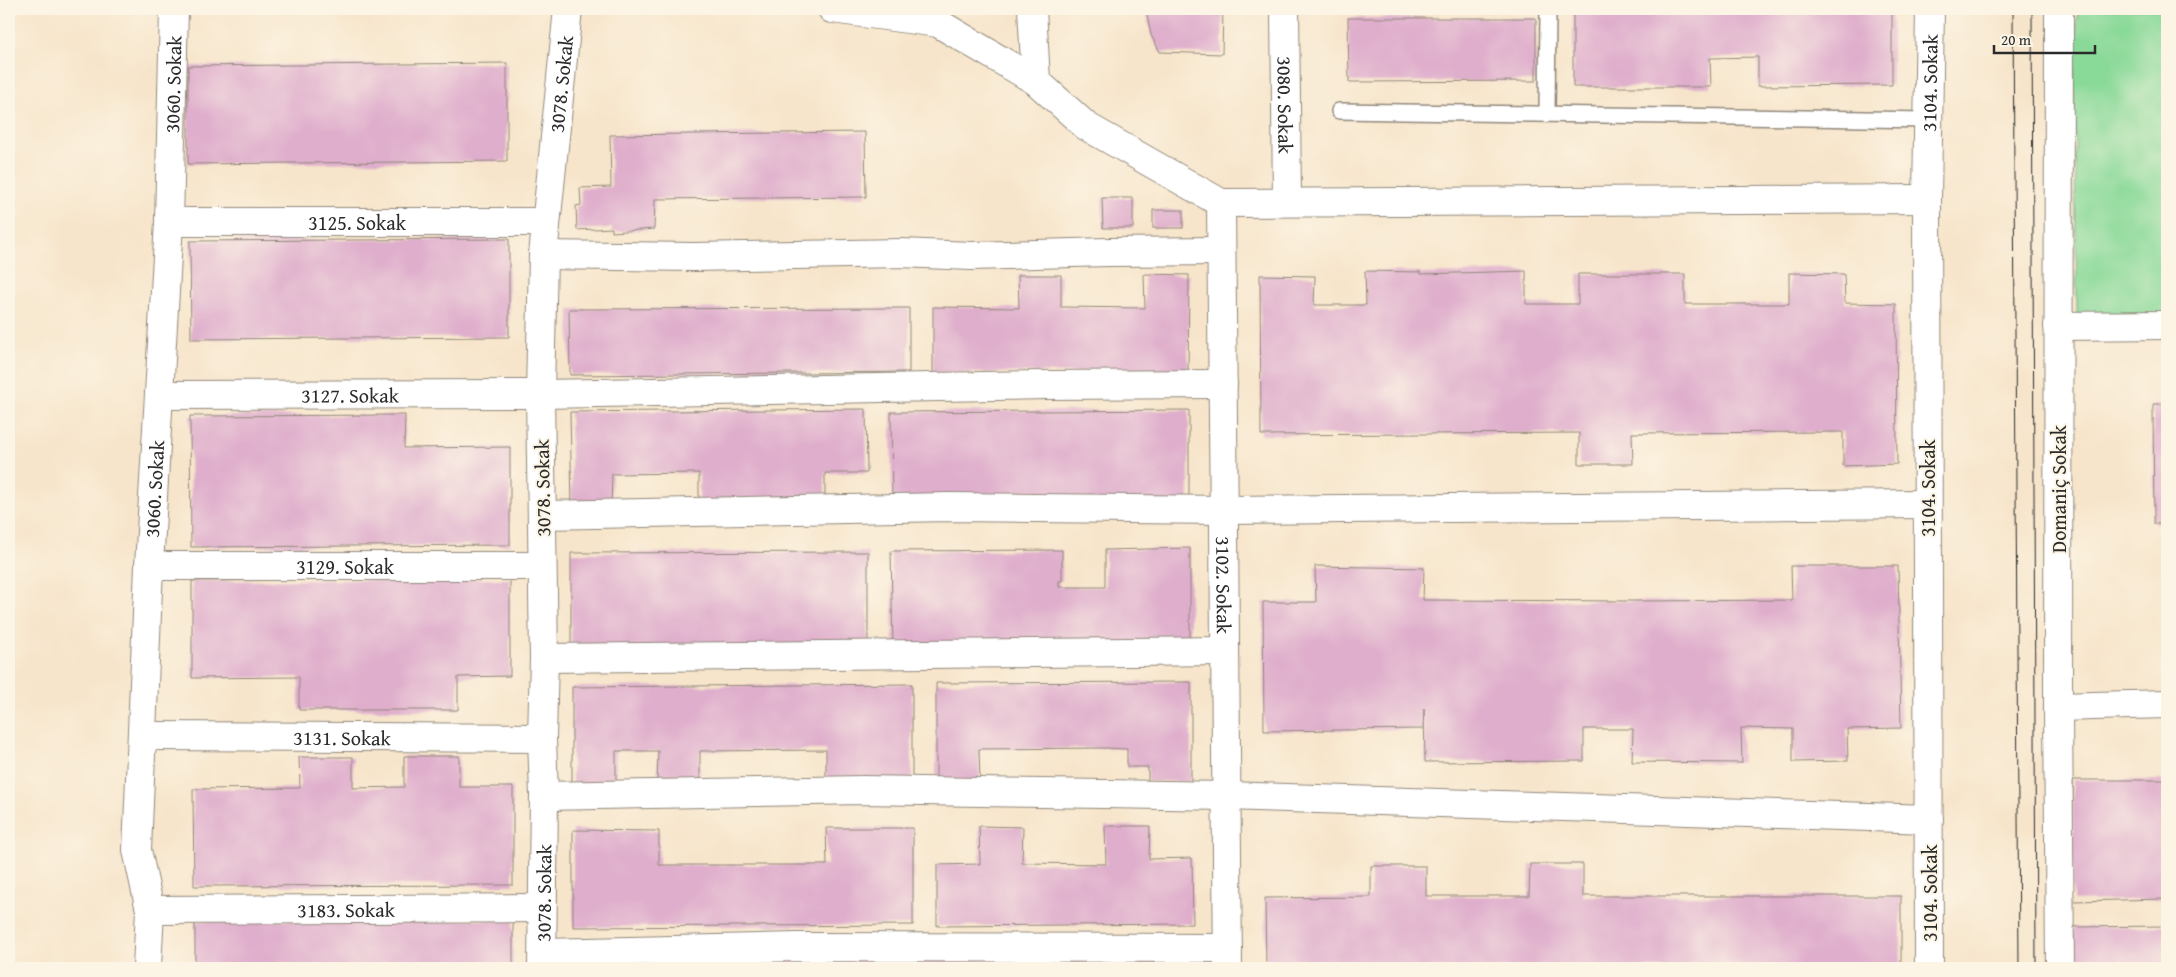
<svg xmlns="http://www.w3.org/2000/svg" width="2176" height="977" viewBox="0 0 2176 977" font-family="'Gentium Book Plus',serif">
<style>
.green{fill:#89d998;stroke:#5a8262}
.building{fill:#dfaecc}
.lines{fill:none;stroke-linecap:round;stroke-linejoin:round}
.service-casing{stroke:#91887b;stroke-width:18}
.minor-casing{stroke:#91887b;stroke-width:30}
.tertiary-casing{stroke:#91887b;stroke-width:30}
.service{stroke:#fff;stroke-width:15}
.minor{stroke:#fff;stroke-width:28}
.tertiary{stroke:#fff;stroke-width:28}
.tram{stroke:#2b2b2b;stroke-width:1}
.labels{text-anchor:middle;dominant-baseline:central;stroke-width:4;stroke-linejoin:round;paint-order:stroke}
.street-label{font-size:20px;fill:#2b2b2b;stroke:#fcf5e5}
</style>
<rect width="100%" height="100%" fill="#fcf5e5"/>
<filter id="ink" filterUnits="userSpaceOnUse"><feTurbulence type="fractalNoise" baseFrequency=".02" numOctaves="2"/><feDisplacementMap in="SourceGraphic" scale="10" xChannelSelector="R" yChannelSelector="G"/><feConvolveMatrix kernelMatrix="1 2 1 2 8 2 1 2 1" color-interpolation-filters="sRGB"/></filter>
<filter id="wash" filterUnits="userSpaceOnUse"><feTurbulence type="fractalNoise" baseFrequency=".0096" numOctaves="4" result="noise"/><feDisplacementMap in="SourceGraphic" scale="20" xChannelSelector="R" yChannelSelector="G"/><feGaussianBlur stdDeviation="1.12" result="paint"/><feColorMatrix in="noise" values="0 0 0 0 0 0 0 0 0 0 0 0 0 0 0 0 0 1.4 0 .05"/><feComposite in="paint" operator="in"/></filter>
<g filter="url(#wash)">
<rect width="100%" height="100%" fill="#f7e5cb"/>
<!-- green -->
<polygon class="green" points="2078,9 2167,9 2167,320 2077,321 2074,66"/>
<g id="blocks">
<!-- building -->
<g class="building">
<polygon points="1149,9 1223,9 1222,54 1160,52 1151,35 1147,15"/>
<polygon points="1573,9 1892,9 1892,85 1758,86 1758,57 1710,58 1711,87 1573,87"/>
<polygon points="1348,18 1536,18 1536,81 1349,82"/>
<polygon points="507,63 507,161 188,164 188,66"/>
<polygon points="865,132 866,197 655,199 654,229 612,232 612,228 577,230 576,206 581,205 580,188 611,187 610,135"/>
<polygon points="1102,198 1133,198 1133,228 1103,228"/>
<rect x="1153" y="210" width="30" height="18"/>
<polygon points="509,239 509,337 191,339 190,241"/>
<polygon points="1365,271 1421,272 1421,274 1526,271 1526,304 1578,304 1578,274 1685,274 1685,304 1789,304 1789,273 1844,274 1845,303 1896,304 1897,464 1843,466 1843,432 1632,433 1633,464 1579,464 1579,433 1261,435 1260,275 1315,276 1314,305 1366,305"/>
<polygon points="1144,274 1189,275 1188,372 933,373 933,307 1019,308 1018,275 1061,275 1061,307 1145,308"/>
<polygon points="909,308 909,372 570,375 569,309"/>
<polygon points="2153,404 2167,404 2167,524 2154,524"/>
<polygon points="866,409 867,473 825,473 825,505 699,505 699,473 612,474 611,507 572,507 570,412"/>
<polygon points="1189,410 1189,503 892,506 891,412"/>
<polygon points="405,415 404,448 510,447 510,545 191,547 190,416"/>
<polygon points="1190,548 1190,647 893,650 891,551 1062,550 1062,581 1059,581 1059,587 1105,587 1105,550"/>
<polygon points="868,552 868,650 571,651 571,553"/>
<polygon points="1315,566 1424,568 1423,600 1635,601 1792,600 1791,566 1898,566 1901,728 1847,729 1848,761 1793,762 1793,729 1741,728 1742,763 1632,762 1633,729 1584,729 1584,761 1425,762 1424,709 1423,729 1264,731 1263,602 1316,602"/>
<polygon points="510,579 510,676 458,677 458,710 299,710 299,677 192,678 192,581"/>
<polygon points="1191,682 1191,782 1148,781 1148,767 1127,767 1127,749 1106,748 979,749 980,783 936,783 936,683"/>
<polygon points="912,684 912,783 826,783 826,750 700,751 700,785 657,784 658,751 616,751 616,785 572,784 572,687"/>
<polygon points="404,756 459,756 459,787 513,787 513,885 194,886 193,789 300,788 299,757 353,757 353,788 404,787"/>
<polygon points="2073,780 2167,780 2167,899 2073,901"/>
<polygon points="979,826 1023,827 1022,863 1106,864 1105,826 1150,826 1149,859 1192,858 1193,924 937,926 937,865 980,864"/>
<polygon points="826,828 913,828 913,925 573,927 573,830 659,831 659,865 827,865"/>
<polygon points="1530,864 1583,864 1583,896 1901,896 1901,968 1266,968 1265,898 1371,897 1371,866 1426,866 1426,896 1529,896"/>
<polygon points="513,920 513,968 195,968 195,921"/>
<polygon points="2167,926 2167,968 2073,968 2073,927"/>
<polygon points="1192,959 1192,968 895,968 895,960"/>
<polygon points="871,960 871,968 574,968 574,961"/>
</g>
</g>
</g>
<g filter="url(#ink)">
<use href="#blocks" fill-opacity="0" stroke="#91887b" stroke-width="1"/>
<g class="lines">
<!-- service casing -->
<g class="service-casing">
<g id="service">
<polyline points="1339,111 1928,120"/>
<polyline points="1547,114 1548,9"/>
</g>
</g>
<!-- minor casing -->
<g class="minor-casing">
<g id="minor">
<polyline points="832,9 938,23 1036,81"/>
<polyline points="1032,9 1036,81 1086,126 1221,203 1927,199"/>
<path id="s1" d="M1285,9l2,193"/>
<path id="s2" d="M1221,203l7,765"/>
<path id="s3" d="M169,222h376"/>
<polyline points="543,255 694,257 901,253 971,256 1108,252 1221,251"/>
<polyline points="2058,326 2167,325"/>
<path id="s4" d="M159,395l381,-1 505,-9 178,-1"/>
<polyline points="543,515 949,507 1224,510 1927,504"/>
<path id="s5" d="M149,566h393"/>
<polyline points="544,658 1225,651"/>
<polyline points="2058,707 2167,704"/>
<path id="s6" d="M143,736l399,2"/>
<polyline points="544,796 863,790 1227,796 1929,819"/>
<path id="s7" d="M150,910l392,-2"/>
<polyline points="543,953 798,947 1228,948"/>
<path id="s8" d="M147,968l3,-58 -13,-60 12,-284 20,-344 5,-213"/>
<path id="s9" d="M542,968l2,-172 -2,-58 2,-80 -4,-264 3,-139 25,-246"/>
</g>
</g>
<!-- tertiary casing -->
<g class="tertiary-casing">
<g id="tertiary">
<polyline points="2059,9 2058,707 2060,968"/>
<path id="s10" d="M1929,968l-2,-769 3,-190"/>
</g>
</g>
<!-- service -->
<use href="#service" class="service"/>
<!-- minor -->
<use href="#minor" class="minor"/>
<!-- tertiary -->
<use href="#tertiary" class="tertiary"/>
<!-- tram -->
<g class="tram">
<polyline points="2013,9 2019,968"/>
<polyline points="2032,9 2036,968"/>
</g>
</g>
</g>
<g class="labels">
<!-- street labels -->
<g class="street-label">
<text stroke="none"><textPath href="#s9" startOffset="885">3078. Sokak</textPath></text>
<text stroke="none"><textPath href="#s10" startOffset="885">3104. Sokak</textPath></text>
<text stroke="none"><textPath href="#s8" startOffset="886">3060. Sokak</textPath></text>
<text stroke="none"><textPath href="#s1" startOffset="96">3080. Sokak</textPath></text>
<text stroke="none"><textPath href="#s3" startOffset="188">3125. Sokak</textPath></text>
<text stroke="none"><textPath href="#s4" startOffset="191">3127. Sokak</textPath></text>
<text transform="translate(542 488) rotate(-91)">3078. Sokak</text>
<text transform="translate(1927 488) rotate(-90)">3104. Sokak</text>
<text stroke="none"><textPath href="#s8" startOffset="481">3060. Sokak</textPath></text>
<text transform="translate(2058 489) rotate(-90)">Domaniç Sokak</text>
<text stroke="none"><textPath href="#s5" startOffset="196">3129. Sokak</textPath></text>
<text stroke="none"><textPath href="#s2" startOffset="382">3102. Sokak</textPath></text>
<text stroke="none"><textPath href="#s6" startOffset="199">3131. Sokak</textPath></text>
<text stroke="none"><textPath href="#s9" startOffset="75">3078. Sokak</textPath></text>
<text transform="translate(1929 893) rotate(-90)">3104. Sokak</text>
<text stroke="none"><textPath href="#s7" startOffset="196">3183. Sokak</textPath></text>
</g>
</g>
<!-- margin -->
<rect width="2176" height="977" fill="none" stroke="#fcf5e5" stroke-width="30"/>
<!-- scale -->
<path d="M1994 45v8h101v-8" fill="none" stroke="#2b2b2b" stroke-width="2.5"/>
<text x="2001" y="45" font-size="15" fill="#2b2b2b" stroke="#fcf5e5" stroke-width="4" paint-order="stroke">20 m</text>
</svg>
